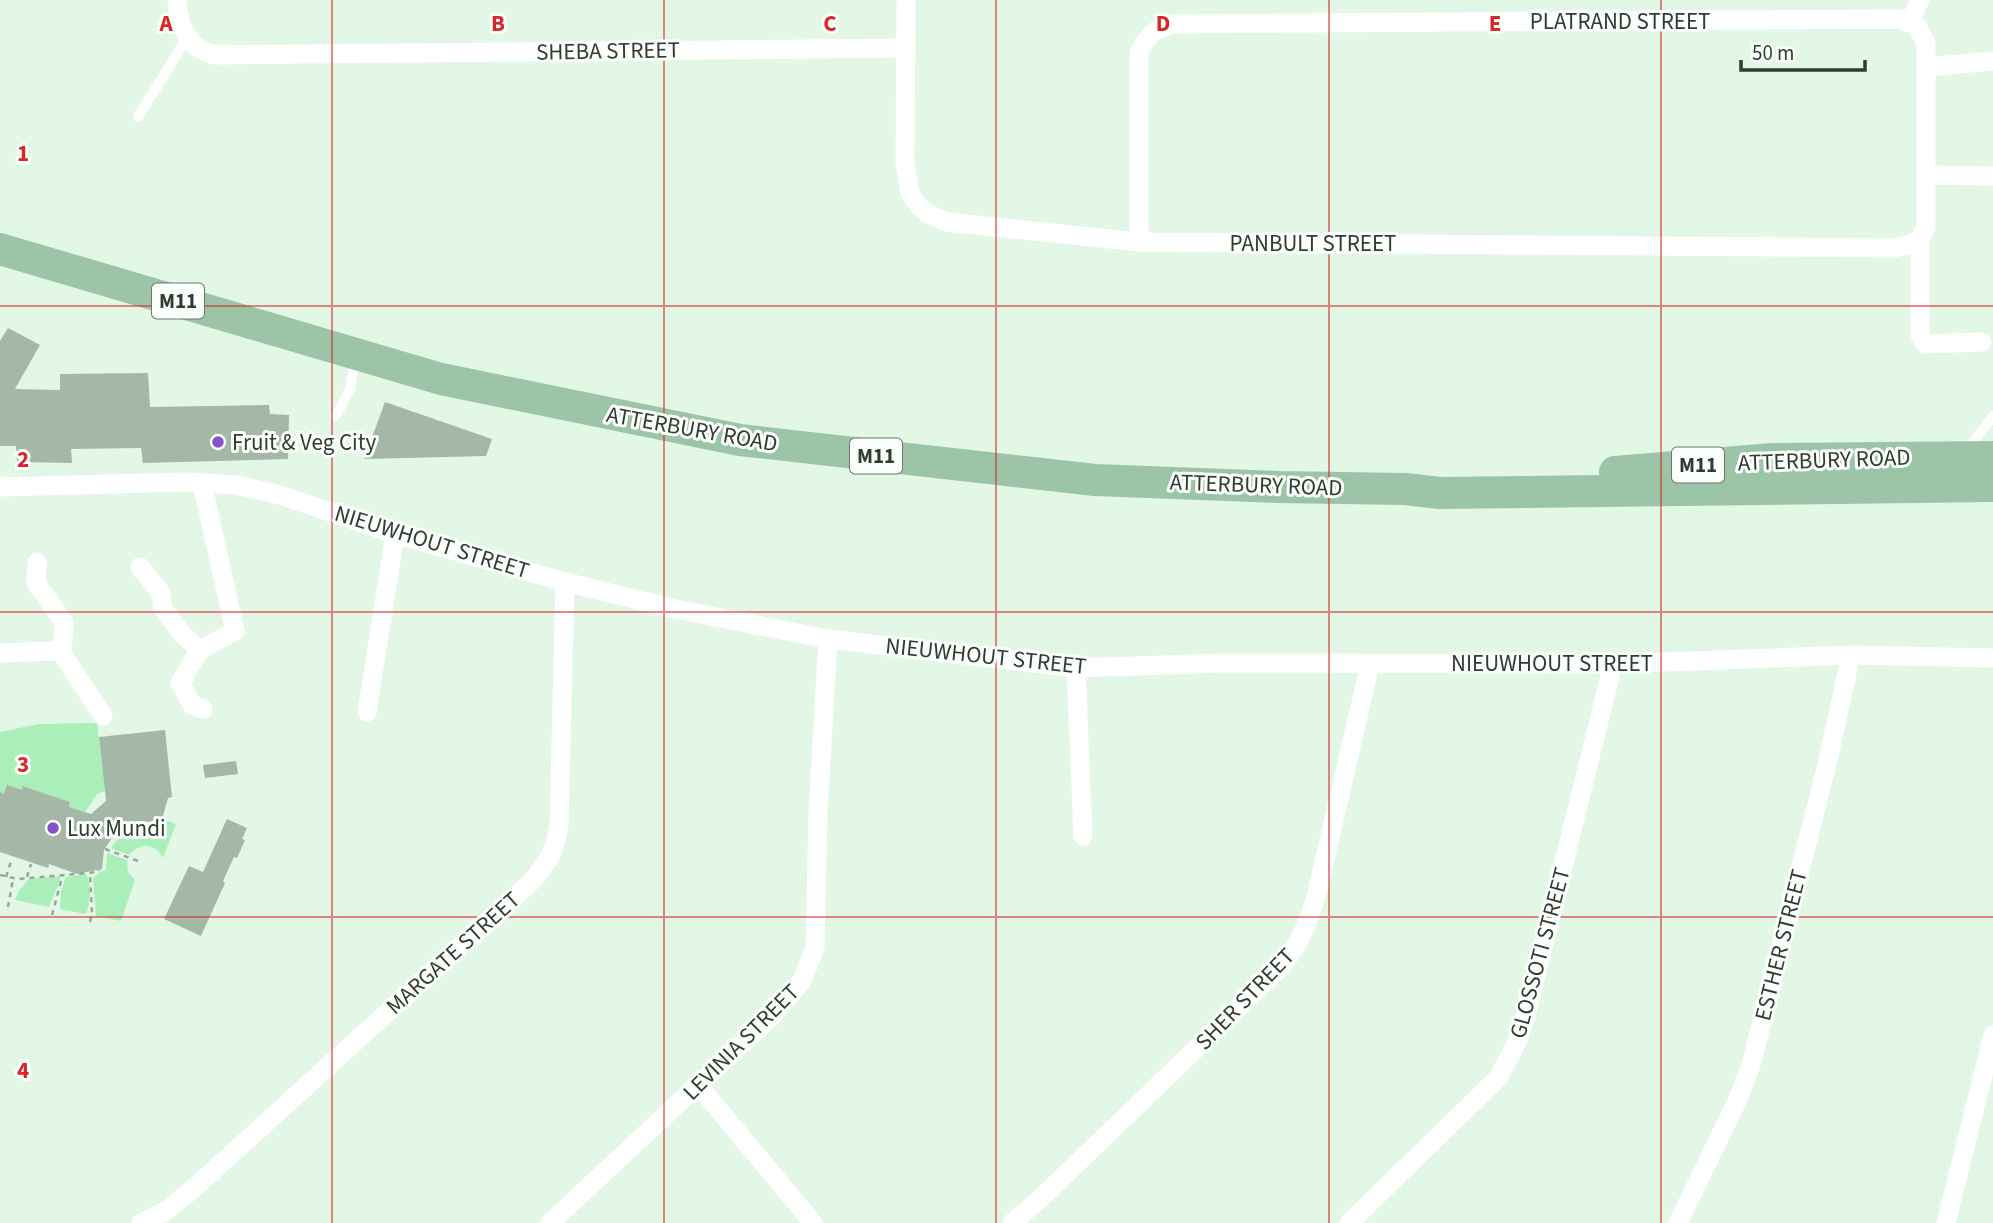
<svg xmlns="http://www.w3.org/2000/svg" width="1993" height="1223" viewBox="0 0 1993 1223" font-family="'Source Sans 3',sans-serif">
<style>
.green{fill:#aaeeb9}
.building{fill:#a5b8a8}
.lines{fill:none;stroke-linecap:round;stroke-linejoin:round}
.path{stroke:#99a79b;stroke-width:2.5;stroke-dasharray:5 5;stroke-linecap:butt}
.service{stroke:#fff;stroke-width:10}
.minor{stroke:#fff;stroke-width:19}
.primary{stroke:#9cc4a6;stroke-width:32}
.grid{fill:none;stroke:#d62828;stroke-width:2;stroke-opacity:0.55}
.poi-dot{fill:#8652ca;stroke:#fbfffc;stroke-width:2.5}
.labels{text-anchor:middle;dominant-baseline:central;stroke-width:6;stroke-linejoin:round;paint-order:stroke}
.shield{fill:#fbfffc;stroke:#6f7570;stroke-width:2}
.shield-label{font-size:21px;font-weight:bold;fill:#333a34}
.street-label{font-size:23px;fill:#333a34;stroke:#fbfffc}
.poi-label{font-size:23px;fill:#333a34;stroke:#fbfffc;text-anchor:start}
.grid-label{font-size:23px;text-anchor:middle;font-weight:bold;fill:#d62828;stroke:#fbfffc;stroke-width:6;stroke-linejoin:round;paint-order:stroke}
</style>
<rect width="100%" height="100%" fill="#e3f7e6"/>
<!-- green -->
<g class="green">
<polygon points="97,723 105,791 97,794 85,812 69,807 70,802 24,786 22,790 4,794 0,792 0,732 39,724"/>
<path d="M165,820l11,4 -13,34c-8,-15 -23,-16 -34,-3l-18,-7c12,-19 30,-26 51,-21z"/>
<polygon points="107,853 127,860 128,872 135,880 121,921 96,916 93,878 100,872 106,870"/>
<path d="M86,874c6,10 4,27 1,38l-2,2 -25,-5 1,-18 5,-14z"/>
<polygon points="60,876 60,881 49,907 15,900 19,891 29,879"/>
</g>
<!-- building -->
<g class="building">
<polygon points="8,328 40,345 15,389 60,390 60,374 148,373 150,407 269,405 270,414 289,415 288,459 143,463 141,448 71,449 72,463 17,462 16,446 0,446 0,341"/>
<polygon points="385,402 492,439 486,456 364,459"/>
<polygon points="165,730 172,797 168,798 161,823 139,821 124,826 116,832 104,850 102,869 77,874 49,864 48,868 0,852 0,792 4,794 7,785 22,790 23,786 70,802 69,807 91,814 106,801 99,737"/>
<polygon points="236,761 238,774 205,778 203,765"/>
<polygon points="227,819 247,828 242,839 245,840 237,858 234,857 223,881 225,883 201,936 164,919 189,866 203,872"/>
</g>
<g class="lines">
<!-- path -->
<g class="path">
<polyline points="105,849 138,861"/>
<polyline points="0,875 18,879 98,872 99,870"/>
<polyline points="6,877 12,858"/>
<polyline points="27,877 31,864"/>
<polyline points="8,907 13,879"/>
<polyline points="52,915 63,874"/>
<polyline points="90,922 92,913 90,874"/>
</g>
<!-- service -->
<g class="service">
<polyline points="138,117 187,38"/>
<polyline points="336,416 350,389 355,359"/>
<polyline points="1968,449 1993,416"/>
</g>
<!-- minor -->
<g class="minor">
<path d="M177,0c1,26 11,48 38,55l691,-7"/>
<polyline points="906,0 905,164 910,193 917,204 928,214 947,222 1139,242 1894,248 1908,245 1920,239"/>
<polyline points="1910,21 1920,0"/>
<polyline points="1926,67 1993,61"/>
<polyline points="1926,175 1993,176"/>
<path d="M1139,242v-189c8,-18 16,-25 36,-29l725,-5 17,7 9,17v184l-6,12v96l5,9 57,-2"/>
<polyline points="202,483 235,631 200,650 180,683 192,705 203,709"/>
<polyline points="0,487 187,482 236,485 280,495 395,534 565,582 675,609 828,639 1076,668 1224,663 1613,664 1851,655 1993,658"/>
<polyline points="37,562 36,583 64,622 62,653"/>
<polyline points="140,567 161,593 163,609 182,634 200,650"/>
<polyline points="0,653 52,651 62,653 103,716"/>
<polyline points="1076,668 1083,836"/>
<polyline points="367,712 395,534"/>
<polyline points="699,1086 813,1223"/>
<path d="M141,1223l25,-12 27,-22 338,-307c18,-20 23,-30 28,-56l6,-244"/>
<polyline points="550,1223 773,1015 802,981 815,948 818,812 828,639"/>
<path d="M1012,1223l30,-26 239,-230c18,-23 27,-43 35,-70l54,-233"/>
<polyline points="1349,1223 1498,1078 1517,1042 1526,1016 1613,664"/>
<polyline points="1678,1223 1738,1099 1751,1065 1827,764 1851,655"/>
<polyline points="1946,1223 1993,1035"/>
</g>
<!-- primary -->
<g class="primary">
<polyline points="0,249 441,379 740,440 1095,480 1278,487 1405,489 1440,493 1993,486"/>
<polyline points="1615,472 1773,459 1993,457"/>
</g>
</g>
<!-- grid -->
<path class="grid" d="M332,0v1223M664,0v1223M996,0v1223M1329,0v1223M1661,0v1223M0,306h1993M0,612h1993M0,917h1993"/>
<!-- markers -->
<g class="poi-dot">
<circle cx="218" cy="442" r="7"/>
<circle cx="53" cy="828" r="7"/>
</g>
<g class="labels">
<!-- shield labels -->
<g class="shield">
<rect x="152" y="283.5" width="52" height="35" rx="5"/>
<rect x="850" y="438.5" width="52" height="35" rx="5"/>
<rect x="1672" y="447.5" width="52" height="35" rx="5"/>
</g>
<g class="shield-label">
<text x="178" y="301">M11</text>
<text x="876" y="456">M11</text>
<text x="1698" y="465">M11</text>
</g>
<!-- street labels -->
<g class="street-label">
<text x="1620" y="21">PLATRAND STREET</text>
<text transform="translate(608 51) rotate(-1)">SHEBA STREET</text>
<text x="1313" y="243">PANBULT STREET</text>
<text transform="translate(692 429) rotate(10)">ATTERBURY ROAD</text>
<text transform="translate(1824 460) rotate(-2)">ATTERBURY ROAD</text>
<text transform="translate(1256 485) rotate(2)">ATTERBURY ROAD</text>
<text transform="translate(432 542) rotate(17)">NIEUWHOUT STREET</text>
<text transform="translate(986 656) rotate(6)">NIEUWHOUT STREET</text>
<text x="1552" y="663">NIEUWHOUT STREET</text>
<text transform="translate(1781 945) rotate(-76)">ESTHER STREET</text>
<text transform="translate(453 953) rotate(-42)">MARGATE STREET</text>
<text transform="translate(1540 953) rotate(-75)">GLOSSOTI STREET</text>
<text transform="translate(1245 999) rotate(-46)">SHER STREET</text>
<text transform="translate(741 1042) rotate(-45)">LEVINIA STREET</text>
</g>
<!-- poi labels -->
<g class="poi-label">
<text x="232" y="442">Fruit &amp; Veg City</text>
<text x="67" y="828">Lux Mundi</text>
</g>
</g>
<g class="grid-label">
<text x="166" y="31">A</text>
<text x="498" y="31">B</text>
<text x="830" y="31">C</text>
<text x="1163" y="31">D</text>
<text x="1495" y="31">E</text>
<text x="23" y="161">1</text>
<text x="23" y="467">2</text>
<text x="23" y="772">3</text>
<text x="23" y="1078">4</text>
</g>
<!-- scale -->
<path d="M1741 60v10h124v-10" fill="none" stroke="#333a34" stroke-width="3.5"/>
<text x="1752" y="60" font-size="21" fill="#333a34" stroke="#fbfffc" stroke-width="5" paint-order="stroke">50 m</text>
</svg>
